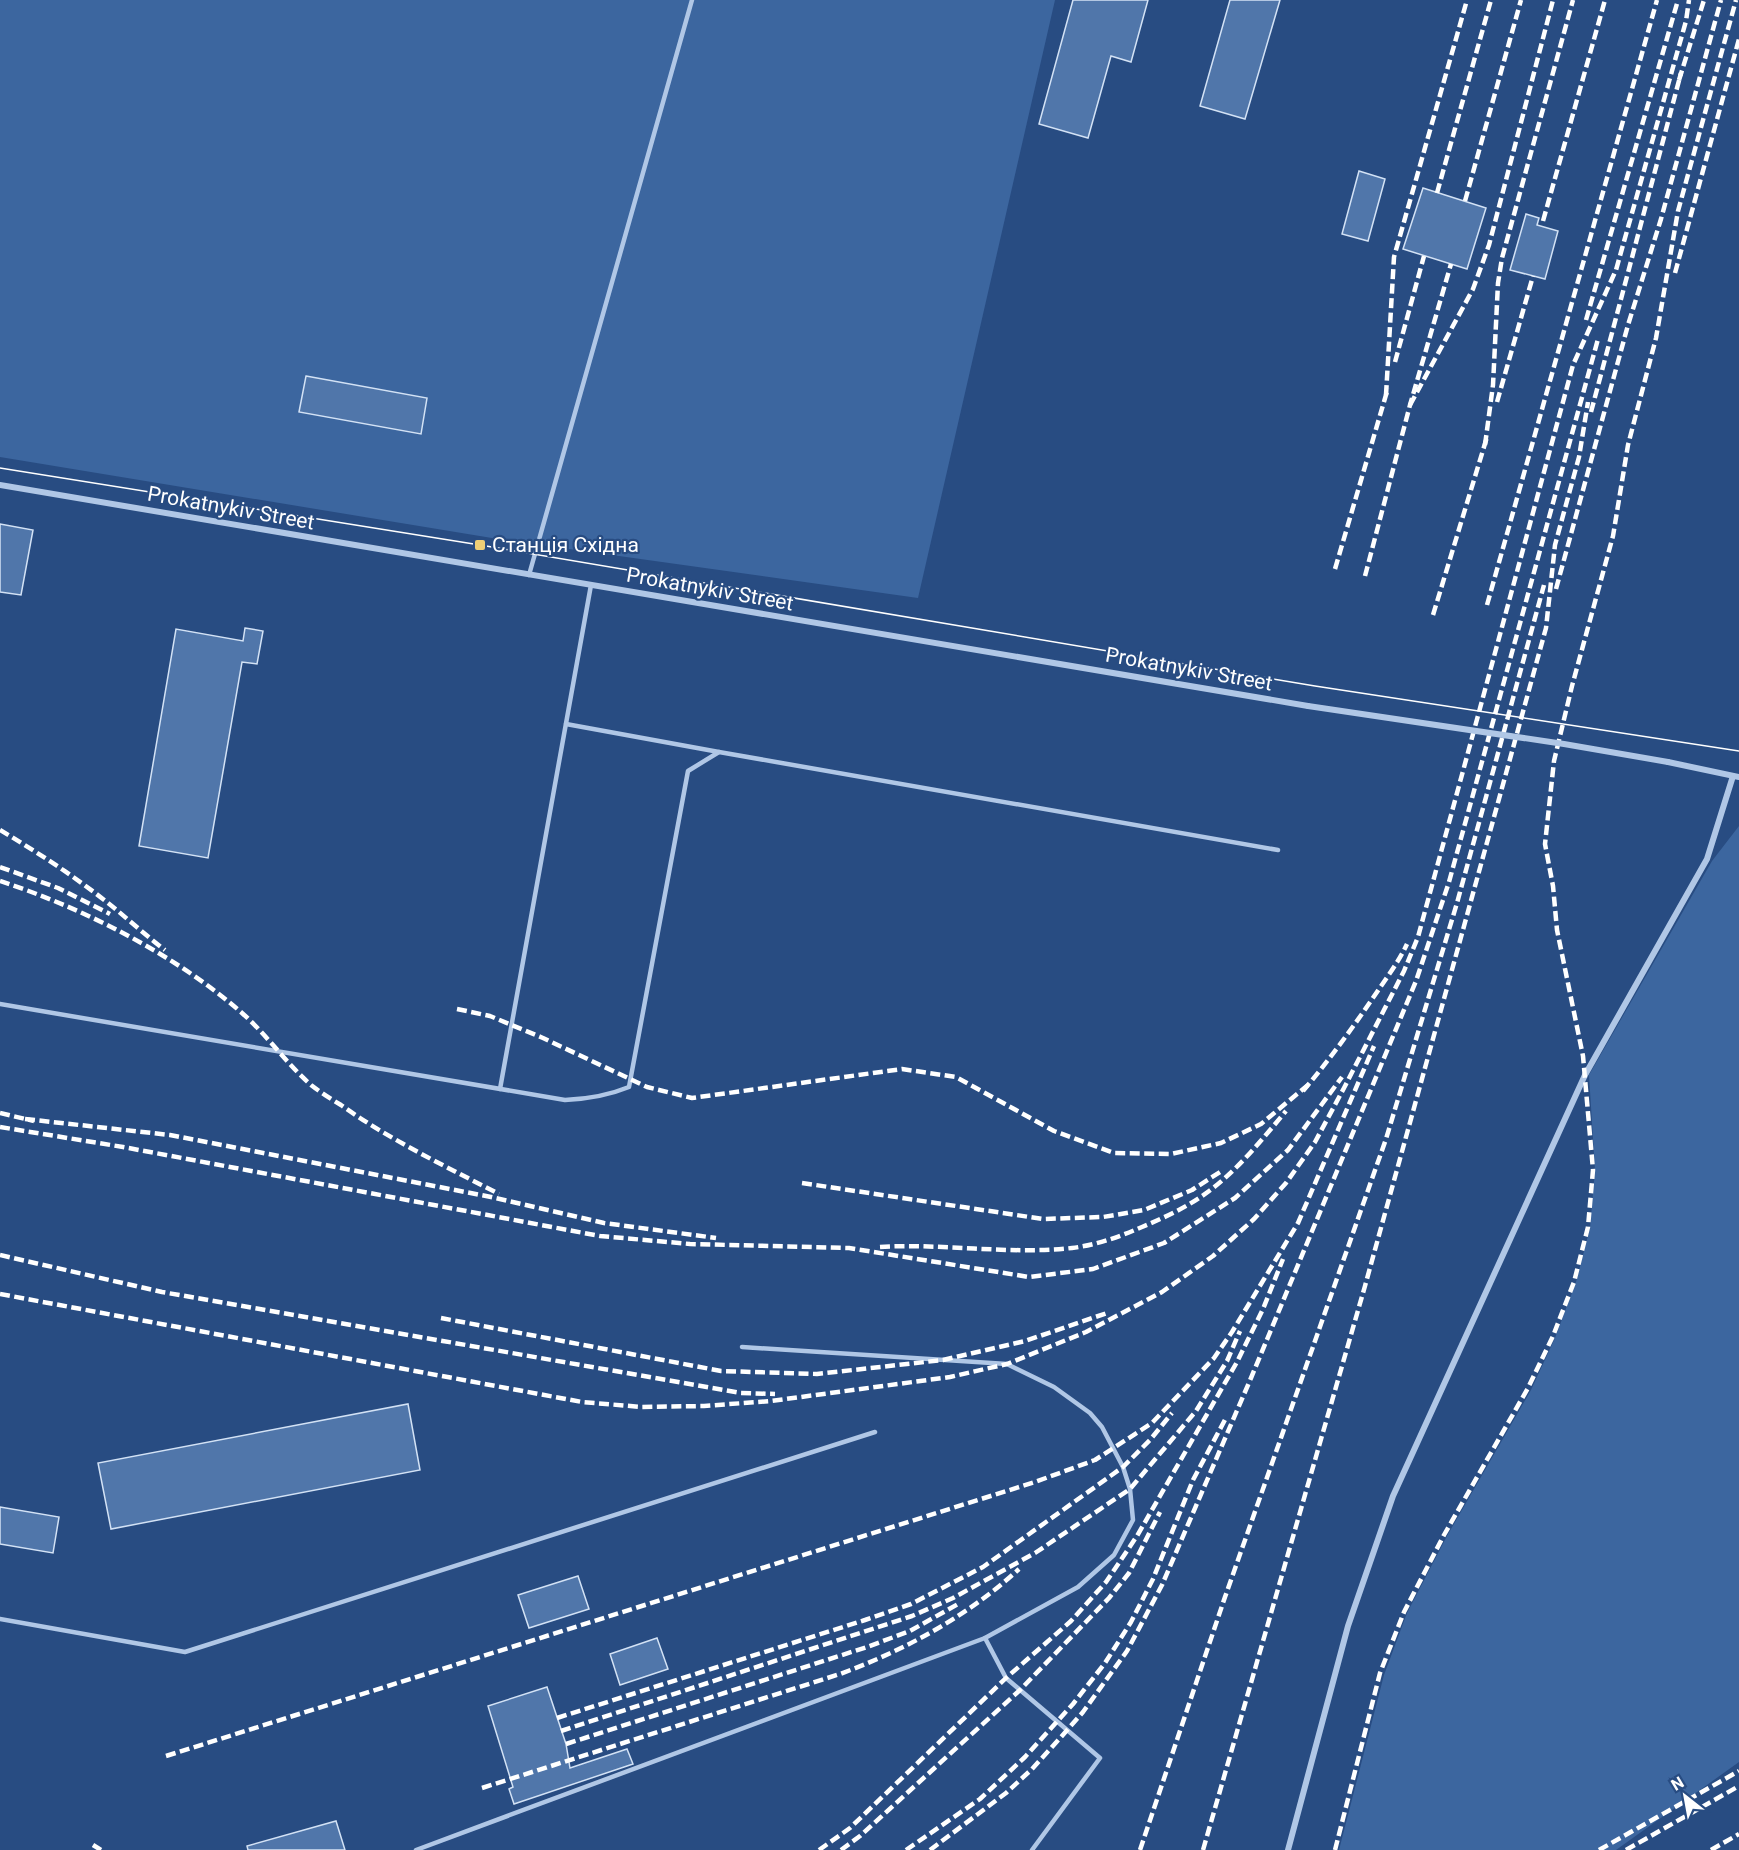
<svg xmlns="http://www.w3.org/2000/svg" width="1739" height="1850" viewBox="0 0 1739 1850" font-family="Roboto,sans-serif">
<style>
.green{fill:#3c669f}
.building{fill:#5076aa;stroke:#d3e2f5;stroke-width:1.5}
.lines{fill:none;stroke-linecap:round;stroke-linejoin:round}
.service{stroke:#b0c7e6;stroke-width:4.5}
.minor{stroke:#b0c7e6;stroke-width:6}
.tram{stroke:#fff;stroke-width:1.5}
.rail{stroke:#fff;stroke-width:4.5;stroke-dasharray:10 4.5;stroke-linecap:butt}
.minor-bridge{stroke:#b0c7e6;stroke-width:6}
.poi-dot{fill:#eecf76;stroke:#284c82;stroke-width:2}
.labels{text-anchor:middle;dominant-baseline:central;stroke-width:4.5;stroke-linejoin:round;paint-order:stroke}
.street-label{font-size:21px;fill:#fff;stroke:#284c82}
.poi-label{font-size:21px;fill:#fff;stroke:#284c82;text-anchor:start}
</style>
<rect width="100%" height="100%" fill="#284c82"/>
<!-- green -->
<g class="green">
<polygon points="0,0 1055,0 918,598 498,539 0,457"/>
<polygon points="1739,826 1739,1762 1616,1850 1339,1850 1384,1675 1407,1613 1447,1536 1531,1390 1555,1338 1576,1282 1590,1228 1595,1170 1589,1075 1712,861"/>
</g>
<!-- building -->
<g class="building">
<polygon points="1073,0 1148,0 1131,62 1111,56 1088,138 1039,124"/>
<polygon points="1230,0 1280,0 1245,119 1200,106"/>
<polygon points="1359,171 1385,179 1368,241 1342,234"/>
<polygon points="1423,188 1486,208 1467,269 1403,249"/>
<polygon points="1526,214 1539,218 1537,225 1558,231 1545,279 1510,270"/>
<polygon points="306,376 427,398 421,434 299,412"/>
<polygon points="0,524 33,530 21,595 0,592"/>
<polygon points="245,628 263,631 257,664 242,662 208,858 139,846 176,629 243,641"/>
<polygon points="408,1404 420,1470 111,1529 98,1463"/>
<polygon points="0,1507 59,1517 53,1553 0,1544"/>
<polygon points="578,1576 589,1609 529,1628 518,1595"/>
<polygon points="657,1638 668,1669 620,1685 610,1654"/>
<polygon points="547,1687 566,1744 570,1768 627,1749 633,1764 514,1804 509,1789 513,1787 488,1706"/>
<polygon points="336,1821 345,1850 248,1850 247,1846"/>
</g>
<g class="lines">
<!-- service -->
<g class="service">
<polyline points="529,575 692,0"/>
<polyline points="566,724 719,752"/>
<path d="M0,1004l565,96c23,-1 42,-4 64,-13l59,-316 31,-19 559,98"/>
<polyline points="500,1089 591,585"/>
<polyline points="742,1347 1007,1364 1054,1387 1090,1413 1102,1427 1123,1467 1130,1489 1133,1520 1114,1555 1078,1587 985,1638"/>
<polyline points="0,1619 185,1652 875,1432"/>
<polyline points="416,1850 985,1638 1006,1678 1100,1758 1032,1850"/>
</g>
<!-- minor -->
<g class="minor">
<polyline points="0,485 1308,706"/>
<polyline points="1668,762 1739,777"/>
<polyline points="1288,1850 1348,1626 1393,1496 1585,1075 1707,859 1733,776"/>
</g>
<!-- tram -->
<polyline class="tram" points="0,468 480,545 1315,686 1739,751"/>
<!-- rail -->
<g class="rail">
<polyline points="1679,80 1704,0"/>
<polyline points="1437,193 1491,0"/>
<polyline points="1465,201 1521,0"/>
<polyline points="1543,221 1605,0"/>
<polyline points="1675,273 1739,39"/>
<polyline points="1586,320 1678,0"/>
<polyline points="1395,362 1424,256"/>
<polyline points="1386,395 1394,257 1467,0"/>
<polyline points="1497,402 1533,276"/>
<polyline points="1410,405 1473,289 1489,245 1553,0"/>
<polyline points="1591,412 1681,73"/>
<polyline points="1485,445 1493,385 1498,283 1502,258 1573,0"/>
<polyline points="1335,569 1388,388"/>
<polyline points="1365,576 1410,405 1451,264"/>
<polyline points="1556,589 1628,325 1661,219 1721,0"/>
<polyline points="1487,605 1657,0"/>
<polyline points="1433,615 1487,437"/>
<path d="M0,830c37,22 74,46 108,73 19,15 37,32 57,47"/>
<polyline points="0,867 58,888 110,914"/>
<path d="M0,881c83,27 176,74 242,132 25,22 44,50 69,72 9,7 20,14 30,20 49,35 104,61 158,89"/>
<polyline points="457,1009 490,1016 543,1038 647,1087 692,1098 902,1069 956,1077 1054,1131 1114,1153 1171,1154 1221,1143 1261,1124 1308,1085"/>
<path d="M1303,1091c27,-32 51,-65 74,-99 11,-16 22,-31 30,-48"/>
<polyline points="0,1113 34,1121"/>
<polyline points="25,1119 170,1135 491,1197 604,1223 716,1238"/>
<polyline points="0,1127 123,1147 600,1236 690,1244 849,1248 1029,1277 1093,1269 1164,1243 1235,1198 1288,1150 1342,1077"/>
<polyline points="802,1183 1043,1219 1103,1217 1144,1210 1192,1190 1220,1172"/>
<path d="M880,1247c63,-4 129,8 192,1 24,-3 47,-11 70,-21 19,-8 39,-17 57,-29 34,-22 61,-56 87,-87"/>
<polyline points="0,1255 162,1292 741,1393 775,1394"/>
<polyline points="0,1294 582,1402 642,1407 704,1406 771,1401 950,1377 1007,1364 1086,1332 1162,1292 1213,1256 1254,1219 1286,1183 1315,1142 1344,1088 1404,971 1418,937 1573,365 1616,270 1686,21 1689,0"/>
<polyline points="441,1318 721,1371 817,1374 943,1360 1025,1341 1107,1313"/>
<polyline points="557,1718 865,1620 911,1604 983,1567 1123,1467 1150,1440 1172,1413"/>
<polyline points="561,1731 912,1616 953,1598 1035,1553 1130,1489 1196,1411 1227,1361 1240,1331"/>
<polyline points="566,1744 867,1647 910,1631 958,1604"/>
<polyline points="166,1756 1035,1482 1095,1460 1152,1423 1214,1358 1232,1332 1298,1223 1374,1046"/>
<path d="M482,1788l358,-114c65,-24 128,-58 179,-105"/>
<polyline points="93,1845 101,1850"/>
<polyline points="819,1850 850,1828 1006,1678 1071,1621 1106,1582 1137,1536 1237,1362 1263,1309 1283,1259"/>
<polyline points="841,1850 860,1836 1020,1690 1109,1598 1129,1573 1160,1512"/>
<polyline points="906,1850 980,1799 1025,1757 1073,1704 1105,1663 1131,1622 1153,1579 1193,1480 1227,1416"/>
<polyline points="930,1850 1006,1793 1032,1769 1061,1737 1083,1712 1127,1651 1162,1585 1251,1378 1416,981 1449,882 1598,339"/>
<polyline points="1140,1850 1225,1597 1386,1139 1457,903 1544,585"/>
<polyline points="1203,1850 1365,1286 1546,628 1555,545 1579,457 1588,402"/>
<polyline points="1335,1850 1380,1673 1404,1612 1444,1535 1528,1388 1553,1336 1574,1282 1588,1227 1593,1170 1583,1056 1557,930 1553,886 1545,844 1554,761 1572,686 1613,536 1628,445 1656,338 1678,211 1736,0"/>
<polyline points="1599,1850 1739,1771"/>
<polyline points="1626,1850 1739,1786"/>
<polyline points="1711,1850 1739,1834"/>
</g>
<!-- minor-bridge -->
<polyline class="minor-bridge" points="1308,706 1564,744 1668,762"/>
</g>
<!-- markers -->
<rect class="poi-dot" x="474" y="539" width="12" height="12" rx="3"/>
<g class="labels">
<!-- street labels -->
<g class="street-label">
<text transform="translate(231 508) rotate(10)">Prokatnykiv Street</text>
<text transform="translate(710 589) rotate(10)">Prokatnykiv Street</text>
<text transform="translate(1189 669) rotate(10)">Prokatnykiv Street</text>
</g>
<!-- poi labels -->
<g class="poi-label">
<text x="492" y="545">Станція Східна</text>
</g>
</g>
<!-- north arrow -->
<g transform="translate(1685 1796) rotate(329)" stroke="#284c82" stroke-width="4.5" paint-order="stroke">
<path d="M0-4.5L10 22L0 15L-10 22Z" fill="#ffffff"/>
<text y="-9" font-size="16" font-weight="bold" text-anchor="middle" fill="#ffffff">N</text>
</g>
</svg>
